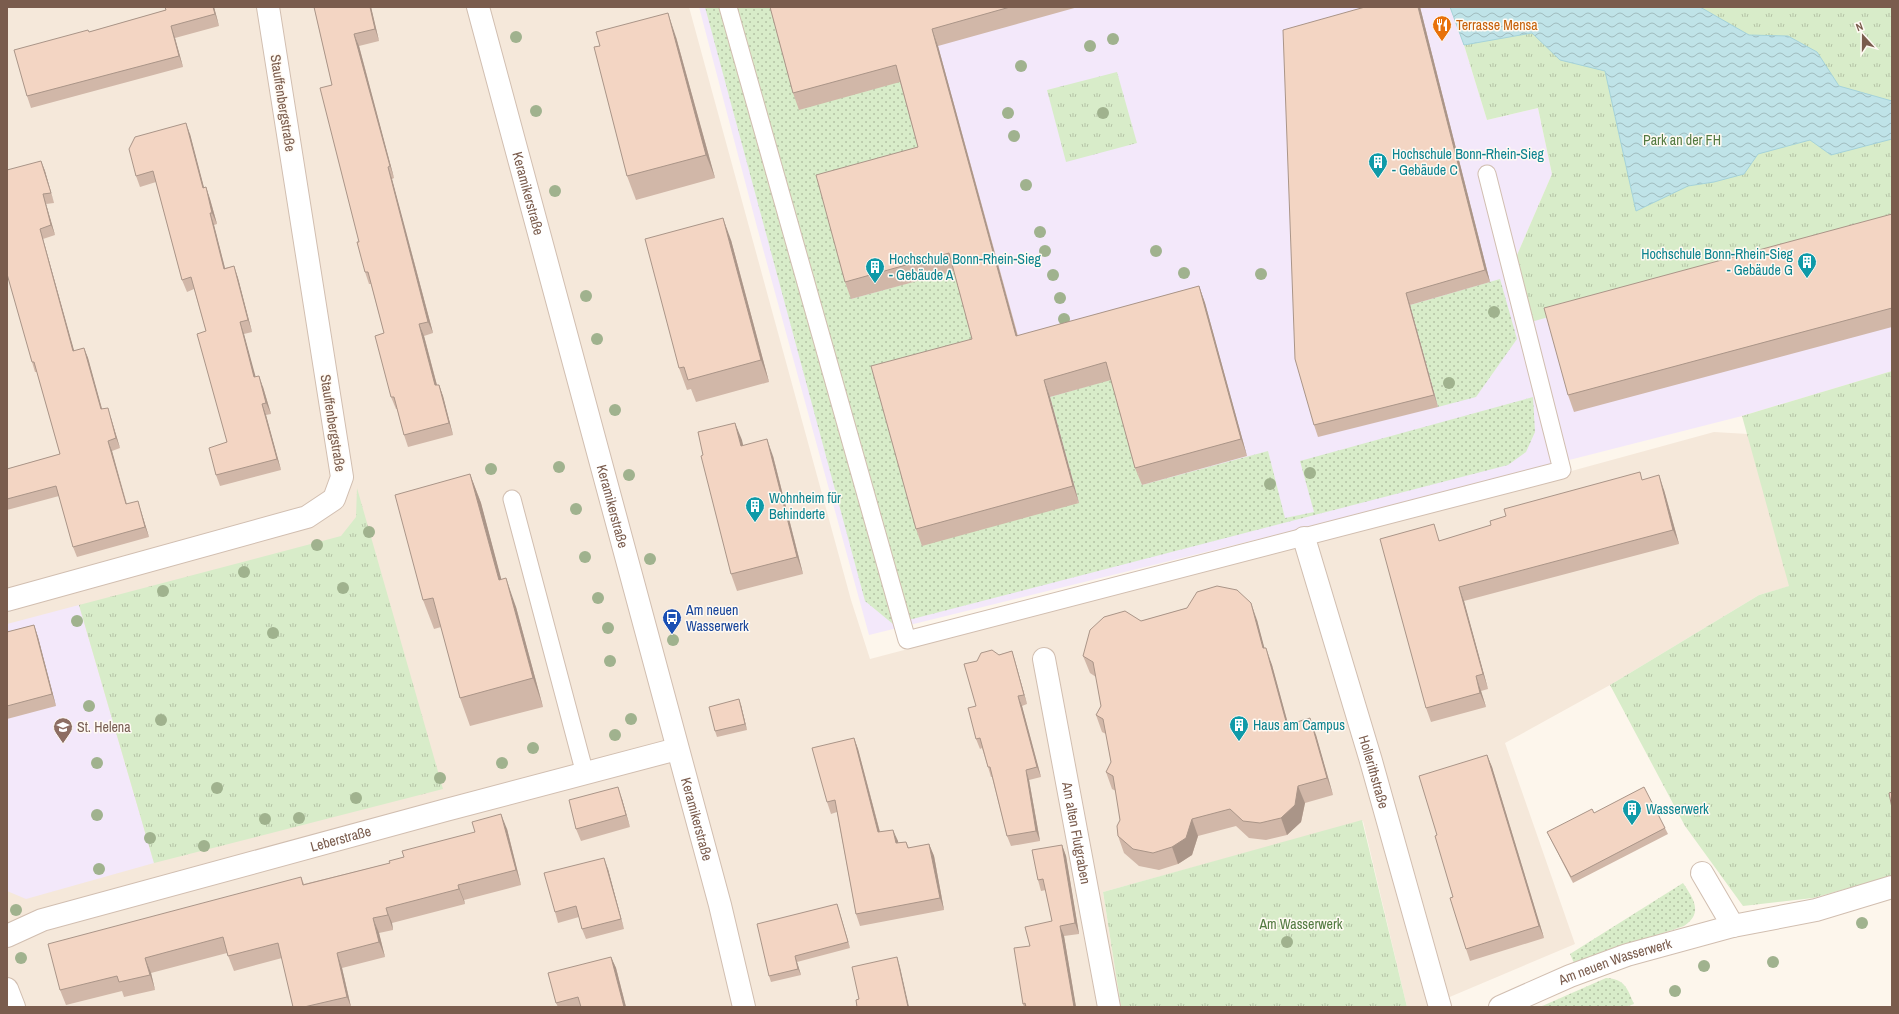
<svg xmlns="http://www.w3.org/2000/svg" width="1899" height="1014" viewBox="0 0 1899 1014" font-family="'Archivo Narrow',sans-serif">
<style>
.residential{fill:#f5e8da}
.education{fill:#f3e8fa}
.grass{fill:url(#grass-dots)}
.park{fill:url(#park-tufts)}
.water{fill:url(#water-waves);stroke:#a5d3da}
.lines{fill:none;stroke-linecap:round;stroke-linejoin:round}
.service-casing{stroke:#d1beb0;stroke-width:19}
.minor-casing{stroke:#d1beb0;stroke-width:24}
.tertiary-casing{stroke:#d1beb0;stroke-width:24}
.service{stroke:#fff;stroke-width:17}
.minor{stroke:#fff;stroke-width:22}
.tertiary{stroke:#fff;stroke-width:22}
.tree{fill:#a0b28e}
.wall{fill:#d1b7a8}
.shaded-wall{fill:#aa9588}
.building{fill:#f3d5c3;stroke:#aa9588}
.labels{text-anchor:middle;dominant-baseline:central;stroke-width:3;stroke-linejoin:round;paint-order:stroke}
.food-label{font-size:14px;fill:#c56008;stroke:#fffaf3;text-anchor:start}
.street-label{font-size:14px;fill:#7a5c4d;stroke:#fffaf3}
.park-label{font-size:14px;fill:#537a41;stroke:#fffaf3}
.culture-label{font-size:14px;fill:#0d838f;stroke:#fffaf3;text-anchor:start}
.transit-label{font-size:14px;fill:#164399;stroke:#fffaf3;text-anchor:start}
.education-label{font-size:14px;fill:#785e54;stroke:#fffaf3;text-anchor:start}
</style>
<defs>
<pattern id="grass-dots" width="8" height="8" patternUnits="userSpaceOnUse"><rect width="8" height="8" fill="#d8ecc9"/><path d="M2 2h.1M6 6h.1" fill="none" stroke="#b4c2a5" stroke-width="1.8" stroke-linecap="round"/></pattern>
<pattern id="park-tufts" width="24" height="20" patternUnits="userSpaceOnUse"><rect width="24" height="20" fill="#d8ecc9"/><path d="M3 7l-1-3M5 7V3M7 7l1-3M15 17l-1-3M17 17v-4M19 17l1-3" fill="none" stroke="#b4c2a5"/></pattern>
<pattern id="water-waves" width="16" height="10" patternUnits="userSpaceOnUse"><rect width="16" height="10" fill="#bfe3e8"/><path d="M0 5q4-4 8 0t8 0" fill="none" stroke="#a0bbbe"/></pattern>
</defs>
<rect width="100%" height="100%" fill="#fdf6ec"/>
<!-- residential -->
<polygon class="residential" points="7,7 689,7 851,600 870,659 1313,542 1714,432 1748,434 1790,586 1759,595 1610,685 1505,743 1575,944 1426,1007 1407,1007 1363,821 1103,892 1121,1007 7,1007"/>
<!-- education -->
<g class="education">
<polygon points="699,7 1450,7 1464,45 1487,120 1538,108 1552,174 1514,262 1892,220 1892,371 1742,416 1291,531 869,635 757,227"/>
<polygon points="79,605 154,863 26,899 7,891 7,624"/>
</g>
<!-- grass -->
<g class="grass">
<polygon points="705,7 771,7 902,82 924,164 851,299 955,270 1079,503 1050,397 1112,379 1142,485 1268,451 1285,518 1314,512 1300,461 1533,397 1535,432 1526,452 1508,465 893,624 865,601"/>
<polygon points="1500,279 1517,339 1476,397 1438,407 1410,305"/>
<path d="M1683,883c10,15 21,30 1,43l-110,37 -4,-9z"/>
<path d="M1606,978c19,1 21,10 28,26l-9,3h-85z"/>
</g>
<!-- park -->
<g class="park">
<polygon points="1450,7 1892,7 1892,220 1531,322 1514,262 1552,174 1538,108 1487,120 1464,45"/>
<polygon points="1117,72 1137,143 1066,162 1047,90"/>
<polygon points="1892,371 1892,876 1813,898 1743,906 1685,826 1610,685 1759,595 1789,586 1742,416"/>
<polygon points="357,488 443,789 154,863 79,605 341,536 356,517"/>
<polygon points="1362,820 1407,1007 1121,1007 1103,892"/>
</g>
<!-- water -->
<polygon class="water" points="1450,7 1700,7 1749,35 1788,36 1817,52 1839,86 1892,101 1892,139 1831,155 1810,140 1758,154 1744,174 1714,182 1688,186 1636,211 1605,71 1560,60 1532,33 1464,45"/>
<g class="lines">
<!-- service casing -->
<g class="service-casing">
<g id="service">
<polyline points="728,7 907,640 1562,470 1487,174"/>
<polyline points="512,499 585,774"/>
</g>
</g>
<!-- minor casing -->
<g class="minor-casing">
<g id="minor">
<path id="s1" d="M1304,538l67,223 69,246"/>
<polyline points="7,600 307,517 334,499 342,477 268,7"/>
<path id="s2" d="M1044,659l65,348"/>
<polyline points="1702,873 1733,926"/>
<path id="s3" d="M7,936l35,-16 404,-110 231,-61"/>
<polyline points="7,989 14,1007"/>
<path id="s4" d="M1500,1007l70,-31 57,-21 106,-29 83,-16 76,-23"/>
</g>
</g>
<!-- tertiary casing -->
<g class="tertiary-casing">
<g id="tertiary">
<path id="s5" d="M478,7l242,898 24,102"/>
</g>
</g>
<!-- service -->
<use href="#service" class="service"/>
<!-- minor -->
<use href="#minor" class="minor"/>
<!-- tertiary -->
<use href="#tertiary" class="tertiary"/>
</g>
<!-- trees -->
<g class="tree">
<circle cx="516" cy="37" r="6"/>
<circle cx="1113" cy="39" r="6"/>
<circle cx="1090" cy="46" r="6"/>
<circle cx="1021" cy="66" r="6"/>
<circle cx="536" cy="111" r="6"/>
<circle cx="1008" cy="113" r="6"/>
<circle cx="1103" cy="113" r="6"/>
<circle cx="1014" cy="136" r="6"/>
<circle cx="1026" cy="185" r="6"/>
<circle cx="555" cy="191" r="6"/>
<circle cx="1040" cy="232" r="6"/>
<circle cx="1045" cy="251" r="6"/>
<circle cx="1156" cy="251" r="6"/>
<circle cx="1184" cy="273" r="6"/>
<circle cx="1261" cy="274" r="6"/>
<circle cx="1053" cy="275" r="6"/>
<circle cx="586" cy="296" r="6"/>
<circle cx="1060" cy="298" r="6"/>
<circle cx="1494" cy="312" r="6"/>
<circle cx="1064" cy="319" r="6"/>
<circle cx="597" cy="339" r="6"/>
<circle cx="1449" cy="383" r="6"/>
<circle cx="615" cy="410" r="6"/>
<circle cx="559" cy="467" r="6"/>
<circle cx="491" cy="469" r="6"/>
<circle cx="1310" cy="473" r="6"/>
<circle cx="629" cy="475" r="6"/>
<circle cx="1270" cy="484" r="6"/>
<circle cx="576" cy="509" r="6"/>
<circle cx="369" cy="532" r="6"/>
<circle cx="317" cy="545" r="6"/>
<circle cx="585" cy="557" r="6"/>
<circle cx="650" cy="559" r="6"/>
<circle cx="244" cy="572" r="6"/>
<circle cx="343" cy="588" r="6"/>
<circle cx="163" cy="591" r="6"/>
<circle cx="598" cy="598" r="6"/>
<circle cx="77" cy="621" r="6"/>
<circle cx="608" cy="628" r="6"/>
<circle cx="273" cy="633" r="6"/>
<circle cx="673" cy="640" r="6"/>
<circle cx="610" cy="661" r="6"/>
<circle cx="89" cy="706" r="6"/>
<circle cx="631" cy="719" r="6"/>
<circle cx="161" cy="720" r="6"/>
<circle cx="615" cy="735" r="6"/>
<circle cx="533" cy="748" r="6"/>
<circle cx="97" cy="763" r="6"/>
<circle cx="502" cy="763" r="6"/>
<circle cx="440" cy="778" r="6"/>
<circle cx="217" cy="788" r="6"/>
<circle cx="356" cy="798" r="6"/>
<circle cx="97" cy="815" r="6"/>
<circle cx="299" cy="818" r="6"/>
<circle cx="265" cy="819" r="6"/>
<circle cx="150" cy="838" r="6"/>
<circle cx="204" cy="846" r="6"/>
<circle cx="99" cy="869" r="6"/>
<circle cx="16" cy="910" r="6"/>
<circle cx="1862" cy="923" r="6"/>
<circle cx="1287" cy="942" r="6"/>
<circle cx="21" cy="958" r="6"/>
<circle cx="1773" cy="962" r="6"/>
<circle cx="1704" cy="966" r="6"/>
<circle cx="1675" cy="991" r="6"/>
</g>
<!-- wall -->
<g class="wall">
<polygon points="165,7 214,7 219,26 175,38 183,67 31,108 27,96 89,32 166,10"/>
<polygon points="314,7 371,7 379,41 359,46 394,178 392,179 433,333 424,336 437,385 439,385 443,396 453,435 408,447 404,435 397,409 396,409 391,397 384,333 371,284 369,284 365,272 332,85"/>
<polygon points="770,7 1078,7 938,46 1018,336 1199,286 1205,303 1247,456 1142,485 1135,468 1111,380 1050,397 1079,503 922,546 916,529 972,339 954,271 851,299 845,282 918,147 900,82 799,110 793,93"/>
<polygon points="1420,7 1490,282 1410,305 1438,407 1318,437 1314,425"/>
<polygon points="676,37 715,178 636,200 627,176 600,46"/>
<polygon points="190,134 204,188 206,187 210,199 217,224 214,225 225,268 234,266 238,278 252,332 244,334 255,377 263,387 271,414 266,415 281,470 220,486 216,475 227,442 206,331 194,289 187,292 182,280 156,182 140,187 136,176"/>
<polygon points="41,161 45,171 54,203 46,204 55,235 43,239 74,351 84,348 88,358 102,409 111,418 120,448 112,451 127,504 141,511 149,537 77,557 73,547 59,496 7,510 7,469 60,454 37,372 35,372 32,362"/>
<polygon points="1892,214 1892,327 1574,412 1568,395"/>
<polygon points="731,240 769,382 696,402 691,389 687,390 679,368"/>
<polygon points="735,423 743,445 773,456 803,574 737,591 731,574"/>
<polygon points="470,474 481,503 501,579 516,607 543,707 470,726 460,698 441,627 434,629 423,600"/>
<polygon points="1643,480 1664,490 1679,544 1464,601 1488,689 1481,691 1486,707 1431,722 1426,708 1439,541"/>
<polygon points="1187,608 1257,620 1264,648 1272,665 1288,724 1316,735 1333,795 1305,803 1301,822 1287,835 1266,840 1249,838 1236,826 1198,836 1192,855 1178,864 1159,870 1139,866 1124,853 1118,836 1120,820 1116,791 1112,789 1106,772 1111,762 1106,734 1102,732 1096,715 1101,706 1096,677 1090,673 1083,656 1141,621"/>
<polygon points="34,625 38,637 56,706 7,719 7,632"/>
<polygon points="1012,651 1015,661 1027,704 1022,706 1041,777 1029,780 1040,841 1011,846 1007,836 992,777 991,777 988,767 982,748 980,749 976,739 976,706 977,661"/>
<polygon points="741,705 747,730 717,737 715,731"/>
<polygon points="854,738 858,749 880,832 898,841 898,843 906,842 909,848 929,844 934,856 944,910 860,926 856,914 837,812 831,814 827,802"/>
<polygon points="1487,755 1492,767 1544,938 1470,961 1466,949 1437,835"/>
<polygon points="622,799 630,827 581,841 576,829"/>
<polygon points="1594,813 1665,828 1668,834 1573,883 1550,838 1547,832"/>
<polygon points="507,829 521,885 464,900 465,904 392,923 393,930 379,933 385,957 342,968 351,1007 293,1007 282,958 234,971 227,953 151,973 155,990 124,997 122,991 66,1005 60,990 301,877 304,884 390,863"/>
<polygon points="1062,845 1066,856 1079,934 1064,936 1076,1007 1024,1007 1023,1004 1030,946 1052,921 1046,890 1041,891 1038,880"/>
<polygon points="608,869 624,929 586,939 582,929 579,917 558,923 555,912"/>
<polygon points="837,904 850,948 797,962 801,975 771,982 769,976"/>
<polygon points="611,957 616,968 626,1007 558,1007 556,1003"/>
</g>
<!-- shaded-wall -->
<g class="shaded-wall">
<polygon points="213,7 214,7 219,26 215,14"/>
<polygon points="370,7 371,7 379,41 375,29"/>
<polygon points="1418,7 1420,7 1490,282 1485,270"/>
<polygon points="668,13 676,37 715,178 706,155"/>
<polygon points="171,26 175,38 183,67 179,56"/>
<polygon points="932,29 938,46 1022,353 1016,336"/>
<polygon points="354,34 359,46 394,178 390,166"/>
<polygon points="186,123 190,134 207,199 203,188"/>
<polygon points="41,161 45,171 54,203 51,193"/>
<polygon points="388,167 392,179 433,333 428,322"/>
<polygon points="206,187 210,199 217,224 212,213"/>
<polygon points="43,194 46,204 55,235 51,225"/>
<polygon points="210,213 214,225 228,280 224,269"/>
<polygon points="723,218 731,240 769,382 761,360"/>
<polygon points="40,229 43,239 77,361 73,351"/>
<polygon points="234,266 238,278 252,332 248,320"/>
<polygon points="1199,286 1205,303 1247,456 1241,439"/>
<polygon points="1406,293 1410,305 1438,407 1434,395"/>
<polygon points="240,322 244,334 259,389 254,377"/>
<polygon points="419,324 424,336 440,397 435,385"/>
<polygon points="84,348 88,358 105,420 101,409"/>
<polygon points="259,376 263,387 271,414 266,403"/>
<polygon points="1044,380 1050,397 1079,503 1073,486"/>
<polygon points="439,385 443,396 453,435 449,423"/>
<polygon points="262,404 266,415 281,470 277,459"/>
<polygon points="108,408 120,448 116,438"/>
<polygon points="735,423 742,440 747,463 741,446"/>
<polygon points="767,439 773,456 803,574 797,557"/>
<polygon points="108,441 112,451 129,514 126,504"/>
<polygon points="470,474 481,503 509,608 499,580"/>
<polygon points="1659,475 1664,490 1679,544 1673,530"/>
<polygon points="138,501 141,511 149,537 145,527"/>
<polygon points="506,578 516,607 543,707 533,678"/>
<polygon points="1459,587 1464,601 1488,689 1483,674"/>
<polygon points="1251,603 1257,620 1269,665 1263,648"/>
<polygon points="34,625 38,637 56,706 52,694"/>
<polygon points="1266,648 1272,665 1293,742 1287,725"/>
<polygon points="1012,651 1015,661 1027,704 1024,695"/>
<polygon points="1476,676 1481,691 1486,707 1480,693"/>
<polygon points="1018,696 1022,706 1041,777 1037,767"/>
<polygon points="739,699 741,705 747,730 745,724"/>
<polygon points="1310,718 1316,735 1333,795 1327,778"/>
<polygon points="854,738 858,749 883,844 878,832"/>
<polygon points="1487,755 1492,767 1544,938 1539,926"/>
<polygon points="1026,770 1029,780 1040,841 1036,831"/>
<polygon points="1298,786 1305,803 1301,822 1287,835 1281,818"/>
<polygon points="618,787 622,799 630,827 626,815"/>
<polygon points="501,814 507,829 521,885 516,870"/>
<polygon points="1192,819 1198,836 1192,855 1178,864 1172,847"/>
<polygon points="893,830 898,841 900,855 896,843"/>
<polygon points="929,844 934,856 944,910 940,898"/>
<polygon points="1062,845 1066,856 1079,934 1075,923"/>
<polygon points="604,858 608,869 624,929 621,919"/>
<polygon points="458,885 464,900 465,904 459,889"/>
<polygon points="837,904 839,910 850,948 848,942"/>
<polygon points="386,908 392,923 393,930 388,915"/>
<polygon points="373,918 379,933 385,957 379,942"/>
<polygon points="1060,926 1064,936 1076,1007 1074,1007"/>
<polygon points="337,953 342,968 351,1007 347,997"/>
<polygon points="795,956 797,962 801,975 798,969"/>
<polygon points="611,957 616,968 626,1007 624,1007"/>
<polygon points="897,957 900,967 909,1007 908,1007"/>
<polygon points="145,958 151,973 155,990 150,975"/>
</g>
<!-- building -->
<g class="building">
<polygon points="165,7 213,7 215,14 171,26 179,56 27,96 14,50 88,30 89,32 166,10"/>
<polygon points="314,7 370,7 375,29 354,34 390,166 388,167 428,322 419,324 435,385 439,385 449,423 404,435 394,397 391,397 375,336 384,333 368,272 365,272 357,242 359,242 320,88 332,85"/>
<polygon points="770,7 1010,7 932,29 1016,336 1199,286 1241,439 1135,468 1106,362 1044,380 1073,486 916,529 871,366 972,339 949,253 845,282 816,175 918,147 896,65 793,93"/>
<polygon points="1365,7 1418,7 1485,270 1406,293 1434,395 1314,425 1295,359 1283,30"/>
<polygon points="668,13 706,155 627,176 594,47 600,46 596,32"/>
<polygon points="186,123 203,188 206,187 212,213 210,213 224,269 234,266 248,320 240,322 254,377 259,376 266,403 262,404 277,459 216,475 209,448 227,442 197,334 206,331 191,277 182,280 153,171 136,176 129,149 135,137"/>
<polygon points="41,161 51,193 43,194 51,225 40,229 73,351 84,348 101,409 108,408 116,438 108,441 126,504 138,501 145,527 73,547 56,486 7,499 7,469 60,454 34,362 32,362 7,274 7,170"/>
<polygon points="1892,214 1892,308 1568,395 1544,308"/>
<polygon points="723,218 761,360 688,380 684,367 679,368 645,239"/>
<polygon points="735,423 741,446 767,439 797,557 731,574 701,456 703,455 698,432"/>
<polygon points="1640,472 1642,480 1659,475 1673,530 1459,587 1483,674 1476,676 1480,693 1426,708 1380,539 1434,524 1439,541 1491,525 1490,521 1506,516 1504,509"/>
<polygon points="470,474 499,580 506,578 533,678 460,698 433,598 423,600 395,495"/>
<polygon points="1217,586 1237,590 1251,603 1263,648 1266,648 1287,725 1310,718 1327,778 1298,786 1295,805 1281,818 1260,823 1243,821 1230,809 1192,819 1186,838 1172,847 1153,853 1133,849 1118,836 1117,826 1120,820 1113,776 1106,772 1111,762 1103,719 1096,715 1101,706 1093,662 1083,656 1090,630 1104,617 1125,611 1141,621 1187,608 1197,592"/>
<polygon points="34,625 52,694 7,706 7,632"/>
<polygon points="992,650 999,655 1012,651 1024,695 1018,696 1037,767 1026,770 1036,831 1007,836 990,767 988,767 980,738 976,739 968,708 976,706 964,664 977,661 981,653"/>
<polygon points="739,699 745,724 715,731 709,707"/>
<polygon points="854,738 878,832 893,830 896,843 906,842 908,848 929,844 940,898 856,914 835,800 827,802 812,748"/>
<polygon points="1487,755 1539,926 1466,949 1450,898 1453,897 1435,836 1437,835 1419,776"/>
<polygon points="618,787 626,815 576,829 569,800"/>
<polygon points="1644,787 1665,828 1571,877 1547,832 1592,809 1594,813"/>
<polygon points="1892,792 1892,808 1889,793"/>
<polygon points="501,814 516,870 458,885 459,889 386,908 388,915 373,918 379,942 337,953 347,997 304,1007 293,1007 278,943 228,956 223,937 145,958 150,975 119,982 117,976 60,990 48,944 301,877 303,885 390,863 389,861 404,857 402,851 475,832 472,822"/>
<polygon points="1062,845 1075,923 1060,926 1074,1007 1026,1007 1025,1003 1023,1004 1014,948 1030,946 1025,927 1052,921 1043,879 1038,880 1032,850"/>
<polygon points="604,858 621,919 582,929 576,906 555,912 544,873"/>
<polygon points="837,904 848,942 795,956 798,969 769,976 757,924"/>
<polygon points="611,957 624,1007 581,1007 578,997 556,1003 548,973"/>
<polygon points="897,957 908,1007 857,1007 856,1000 859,999 852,967"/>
</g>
<!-- icons -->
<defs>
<g id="restaurant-pin" transform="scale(1)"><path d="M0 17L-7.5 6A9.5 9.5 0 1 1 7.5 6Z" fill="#e8710a" stroke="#fffaf3"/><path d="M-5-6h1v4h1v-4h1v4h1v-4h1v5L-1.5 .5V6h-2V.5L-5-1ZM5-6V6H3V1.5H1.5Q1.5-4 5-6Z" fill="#fff"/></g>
<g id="building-pin" transform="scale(1)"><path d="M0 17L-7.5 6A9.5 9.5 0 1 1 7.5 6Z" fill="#0f9aa8" stroke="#fffaf3"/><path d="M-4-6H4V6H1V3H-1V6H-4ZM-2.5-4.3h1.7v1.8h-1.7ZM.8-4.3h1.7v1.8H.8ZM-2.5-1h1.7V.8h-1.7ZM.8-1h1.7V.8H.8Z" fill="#fff"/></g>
<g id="bus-pin" transform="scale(1)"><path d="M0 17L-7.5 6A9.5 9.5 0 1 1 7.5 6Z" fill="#1a4fb4" stroke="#fffaf3"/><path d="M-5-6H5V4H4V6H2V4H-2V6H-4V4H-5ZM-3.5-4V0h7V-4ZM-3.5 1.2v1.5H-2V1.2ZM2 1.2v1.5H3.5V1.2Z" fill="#fff"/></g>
<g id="school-pin" transform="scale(1)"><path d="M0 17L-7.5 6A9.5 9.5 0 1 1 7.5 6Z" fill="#8d6e63" stroke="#fffaf3"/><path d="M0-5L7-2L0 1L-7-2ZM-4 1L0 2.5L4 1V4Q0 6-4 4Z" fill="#fff"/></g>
</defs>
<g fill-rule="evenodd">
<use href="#restaurant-pin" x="1442" y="25"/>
<use href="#building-pin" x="1378" y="162"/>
<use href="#building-pin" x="1807" y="262"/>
<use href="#building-pin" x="875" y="267"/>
<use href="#building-pin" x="755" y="506"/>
<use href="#bus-pin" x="672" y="618"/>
<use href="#building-pin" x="1239" y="725"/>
<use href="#school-pin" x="63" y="727"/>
<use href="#building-pin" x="1632" y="809"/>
</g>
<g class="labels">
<!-- food labels -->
<g class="food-label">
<text x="1456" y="25">Terrasse Mensa</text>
</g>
<!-- street labels -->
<g class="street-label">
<text transform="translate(283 103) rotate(81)">Stauffenbergstraße</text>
<text stroke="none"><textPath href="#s5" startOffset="193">Keramikerstraße</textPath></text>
<text transform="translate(333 423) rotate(81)">Stauffenbergstraße</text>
<text stroke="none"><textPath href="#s5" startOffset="517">Keramikerstraße</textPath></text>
<text stroke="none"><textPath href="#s1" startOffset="244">Hollerithstraße</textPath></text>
<text stroke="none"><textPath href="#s5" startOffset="841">Keramikerstraße</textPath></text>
<text stroke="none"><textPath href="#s2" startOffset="177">Am alten Flutgraben</textPath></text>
<text stroke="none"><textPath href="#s3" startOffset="348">Leberstraße</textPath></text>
<text stroke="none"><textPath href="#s4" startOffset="124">Am neuen Wasserwerk</textPath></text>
</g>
<!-- park labels -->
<g class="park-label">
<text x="1682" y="140">Park an der FH</text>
<text x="1301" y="924">Am Wasserwerk</text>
</g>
<!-- culture labels -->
<g class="culture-label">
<text x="1392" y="154">Hochschule Bonn-Rhein-Sieg<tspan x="1392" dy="16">- Gebäude C</tspan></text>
<text x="1793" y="254" text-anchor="end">Hochschule Bonn-Rhein-Sieg<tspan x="1793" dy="16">- Gebäude G</tspan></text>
<text x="889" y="259">Hochschule Bonn-Rhein-Sieg<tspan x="889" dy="16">- Gebäude A</tspan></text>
<text x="769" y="498">Wohnheim für<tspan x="769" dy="16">Behinderte</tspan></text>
<text x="1253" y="725">Haus am Campus</text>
<text x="1646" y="809">Wasserwerk</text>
</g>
<!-- transit labels -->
<g class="transit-label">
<text x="686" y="610">Am neuen<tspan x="686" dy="16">Wasserwerk</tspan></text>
</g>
<!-- education labels -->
<g class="education-label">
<text x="77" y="727">St. Helena</text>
</g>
</g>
<!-- border -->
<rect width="1899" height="1014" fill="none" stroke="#7a5c4d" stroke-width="16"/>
<!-- north arrow -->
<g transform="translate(1863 36) rotate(339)" stroke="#fffaf3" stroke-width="3" paint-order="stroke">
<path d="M0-3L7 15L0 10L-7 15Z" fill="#7a5c4d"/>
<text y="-6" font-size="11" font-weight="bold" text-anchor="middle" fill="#7a5c4d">N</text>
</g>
</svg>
